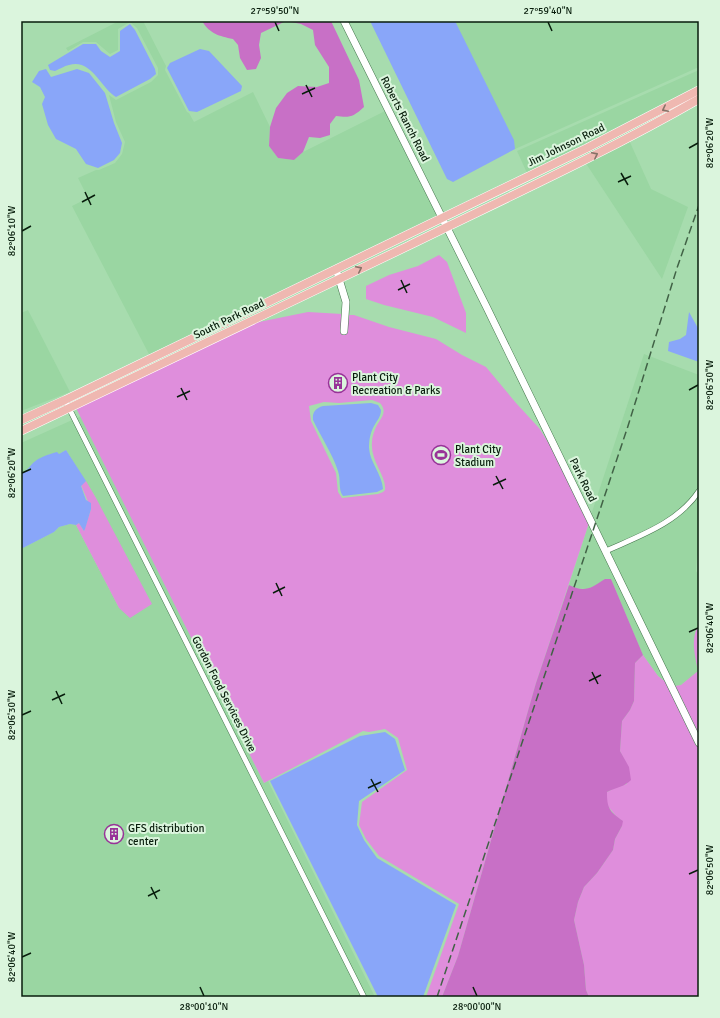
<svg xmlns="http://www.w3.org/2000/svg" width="720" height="1018" viewBox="0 0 720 1018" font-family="Signika,sans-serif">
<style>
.built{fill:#9ad6a2}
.green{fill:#df8edc;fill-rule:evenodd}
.forest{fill:#c870c6}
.water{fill:#89a6f9}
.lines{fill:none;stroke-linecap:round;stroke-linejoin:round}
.street-casing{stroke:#45764d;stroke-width:6}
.secondary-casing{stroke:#45764d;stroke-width:8}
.primary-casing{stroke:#fff;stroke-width:9}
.street{stroke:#fff;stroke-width:5}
.secondary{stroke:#fff;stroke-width:7}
.primary{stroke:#efb8b1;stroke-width:8}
.rail{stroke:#416246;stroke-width:1.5;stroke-dasharray:8 4;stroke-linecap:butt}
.oneway{stroke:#877267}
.ticks{fill:none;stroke:#081d0c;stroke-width:1.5}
.labels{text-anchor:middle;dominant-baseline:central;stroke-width:4;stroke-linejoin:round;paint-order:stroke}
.street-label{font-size:11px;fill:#081d0c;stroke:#dbf5dd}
.poi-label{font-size:11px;fill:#081d0c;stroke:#dbf5dd;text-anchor:start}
.neatline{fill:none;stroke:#081d0c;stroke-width:1.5}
.ticks-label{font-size:10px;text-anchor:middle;fill:#081d0c}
</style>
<rect width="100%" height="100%" fill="#a7dcae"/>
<!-- built -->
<g class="built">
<polygon points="119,21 143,21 166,66 165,70 187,112 189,113 194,122 253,92 270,127 269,146 278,158 294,160 303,152 385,111 438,217 150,356 72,206 88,198 78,178 96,170 99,170 115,163 122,154 125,142 116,122 109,95 116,100 151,82 158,75 158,68 137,28 130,22 118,29 118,50 110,54 96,42 83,42 68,51 66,48"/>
<polygon points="453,21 699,21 699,67 515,149"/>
<polygon points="699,70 699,87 684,96 527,173 517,151"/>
<polygon points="699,93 699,95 582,158 589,150"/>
<polygon points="629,140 651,189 688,207 662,279 585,162"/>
<polygon points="28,310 70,392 21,411 21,313"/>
<polygon points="644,354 699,375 699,552 697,557 696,571 699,576 699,624 696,629 698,671 681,685 675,686 591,515"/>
<polygon points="81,416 258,771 264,783 268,781 375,997 21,997 21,549 54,532 59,527 70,524 76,525 119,608 96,498 66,450 59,454 50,454 36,461 29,469 21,473 21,443"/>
<polygon points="589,523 667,683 658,676 643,655 611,579 587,589 575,588 569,585"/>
</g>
<!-- green -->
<g class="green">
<polygon points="439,255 447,262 466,313 466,333 433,317 384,305 366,299 366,286 389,275 418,266"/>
<path d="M308,312l34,2 -1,19h5l2,-18h6l35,12 47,12 26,16 24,12 30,36 23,25 14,22 36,73 -53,160 -78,273 -16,41h-16l33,-93 -80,-48 -13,-17 -7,-14 3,-23 45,-32 -9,-32 -13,-9 -16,3 -6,-1 -99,52 -188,-375 178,-85zM372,400l8,3c8,9 1,15 -4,24 -2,5 -4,10 -4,15 -2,19 15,34 13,48l-2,2 -5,2 -36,4 -4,-6 -2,-19 -25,-52 -2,-15 15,-4 15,1z"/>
<polygon points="86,481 96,498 152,604 130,618 119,608 76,525 79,523 84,531 91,509 81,485"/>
<path d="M699,624v112l-24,-50 6,-1 17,-14c-3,-16 -8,-32 1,-47z"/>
<polygon points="643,655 658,676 667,683 699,750 699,997 589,997 586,990 584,965 574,920 578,902 584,887 597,873 613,850 615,839 622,826 622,821 616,816 607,805 607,792 619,786 627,784 623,757 620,751 622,721 630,710 634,701 635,663"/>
</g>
<!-- forest -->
<g class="forest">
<path d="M202,21h129l28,59 5,27c-11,10 -14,11 -28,9l-6,8v11l-10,3 -11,-1 -6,15 -9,8 -16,-2 -9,-12 1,-19 6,-19 11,-15 11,-7 19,1 12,-4v-16l-14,-22 -2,-15 -12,-6 -15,-3 -25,12 -2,12 2,13 -5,11 -9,1 -7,-12 -2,-13 -5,-6c-14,-3 -23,-5 -31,-18z"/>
<path d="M605,579h6l32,76 -8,8 -1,38 -4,9 -8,11 -2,30 9,16 2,13c-5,6 -16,8 -24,12 0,16 2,19 16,29l-1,5 -7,13 -2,11 -16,23 -13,14 -6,15 -4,18 10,45 2,25 3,7h-147l16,-41 78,-273 33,-98c16,8 22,3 36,-6z"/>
</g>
<!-- water -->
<g class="water">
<polygon points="370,21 455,21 514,140 515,149 453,182 447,179"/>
<path d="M130,24l5,6 20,39 1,5 -6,5 -34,18c-15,-9 -25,-39 -47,-32 -5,1 -9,4 -14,6l-5,-1 -2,-5 35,-21h13l5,7 9,6 10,-6v-20z"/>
<polygon points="200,49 209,51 242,86 241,91 197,112 189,111 167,68 170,63"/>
<polygon points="46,69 51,77 77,69 89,73 105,93 114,123 122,143 120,153 114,160 98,168 86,164 76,149 56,139 48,125 42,104 45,97 40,87 32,82 39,71"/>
<polygon points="689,312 699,330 699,362 668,351 669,342 680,339 686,335"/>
<path d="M371,403l7,2 3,5c0,7 -4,10 -7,16 -4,7 -5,15 -5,22 1,15 13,26 14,41l-6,3 -34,4c-5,-6 -2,-17 -5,-25 -6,-18 -17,-34 -25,-51 -1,-8 3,-12 10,-14z"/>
<path d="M66,450l20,31 -5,5 5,14 5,3v6l-6,20 -1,2 -5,-8 -3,2 -6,-1 -11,3 -5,5 -33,17v-76c6,-2 8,-6 12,-10 6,-6 17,-9 24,-11l2,2z"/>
<polygon points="385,732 395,739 405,770 359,801 357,825 364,840 377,858 456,905 423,997 378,997 270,781 360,736"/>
</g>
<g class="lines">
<!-- street casing -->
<g class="street-casing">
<g id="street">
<polyline points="65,400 364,997"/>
<path d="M606,551c33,-15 72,-28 93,-60"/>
</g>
</g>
<!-- secondary casing -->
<g class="secondary-casing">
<g id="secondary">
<polyline points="344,21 487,308 699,743"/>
<polyline points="336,269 346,302 344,331"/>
</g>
</g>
<!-- primary casing -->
<g class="primary-casing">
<g id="primary">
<polyline points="21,420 65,400 587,148 699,90"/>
<path d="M21,431c129,-61 258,-123 387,-185 98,-48 197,-93 291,-147"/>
</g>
</g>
<!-- street -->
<use href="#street" class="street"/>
<!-- secondary -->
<use href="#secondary" class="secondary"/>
<!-- primary -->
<use href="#primary" class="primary"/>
<!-- rail -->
<polyline class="rail" points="437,997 628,426 677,268 699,205"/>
</g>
<!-- one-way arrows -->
<defs><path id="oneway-chevron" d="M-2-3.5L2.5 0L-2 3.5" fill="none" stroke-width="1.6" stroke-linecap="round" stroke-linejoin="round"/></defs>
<g class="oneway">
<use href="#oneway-chevron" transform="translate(665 109) rotate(153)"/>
<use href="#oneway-chevron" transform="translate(595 155) rotate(-27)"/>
<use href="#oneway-chevron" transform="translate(359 269) rotate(-26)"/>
</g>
<!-- ticks -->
<path class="ticks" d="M275,22l4,9M548,22l4,9M306,85l6,12M302,94l13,-6M689,148l9,-5M621,173l7,12M618,182l13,-6M85,192l6,13M82,202l13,-7M22,231l9,-5M401,280l6,13M398,290l12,-6M181,388l6,12M689,390l9,-5M177,397l13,-6M22,473l9,-4M496,476l7,13M493,485l13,-6M276,583l6,13M273,593l12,-6M689,632l9,-4M592,672l6,12M589,681l12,-6M56,691l6,13M52,700l13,-6M22,715l9,-4M371,779l7,13M368,788l13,-6M689,874l9,-4M151,887l6,12M148,896l12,-6M22,957l9,-4M200,987l4,9M473,987l4,9"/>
<!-- icons -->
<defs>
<g id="building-ring" transform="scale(1)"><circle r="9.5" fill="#dbf5dd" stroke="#983398" stroke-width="1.5"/><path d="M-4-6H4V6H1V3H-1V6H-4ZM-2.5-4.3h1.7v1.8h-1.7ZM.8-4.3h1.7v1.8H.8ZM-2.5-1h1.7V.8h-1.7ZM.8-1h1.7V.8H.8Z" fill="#983398"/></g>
<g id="stadium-ring" transform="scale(1)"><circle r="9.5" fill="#dbf5dd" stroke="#983398" stroke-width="1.5"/><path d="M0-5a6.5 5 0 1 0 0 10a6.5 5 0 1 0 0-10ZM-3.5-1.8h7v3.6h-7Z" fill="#983398"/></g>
</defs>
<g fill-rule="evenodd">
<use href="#building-ring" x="338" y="383"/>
<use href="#stadium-ring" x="441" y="455"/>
<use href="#building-ring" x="114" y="834"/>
</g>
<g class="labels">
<!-- street labels -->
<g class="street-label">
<text transform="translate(405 119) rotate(63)">Roberts Ranch Road</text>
<text transform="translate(566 145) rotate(-26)">Jim Johnson Road</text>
<text transform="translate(229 319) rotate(-26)">South Park Road</text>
<text transform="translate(583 480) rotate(64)">Park Road</text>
<text transform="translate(224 694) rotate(63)">Gordon Food Services Drive</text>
</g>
<!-- poi labels -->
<g class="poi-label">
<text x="352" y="377">Plant City<tspan x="352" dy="13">Recreation &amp; Parks</tspan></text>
<text x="455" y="449">Plant City<tspan x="455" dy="13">Stadium</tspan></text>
<text x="128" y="828">GFS distribution<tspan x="128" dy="13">center</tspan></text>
</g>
</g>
<!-- border -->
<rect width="720" height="1018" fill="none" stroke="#dbf5dd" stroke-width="44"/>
<rect x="22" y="22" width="676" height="974" class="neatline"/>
<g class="ticks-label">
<text x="275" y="14">27°59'50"N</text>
<text x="548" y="14">27°59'40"N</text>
<text transform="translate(709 143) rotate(-90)" y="4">82°06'20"W</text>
<text transform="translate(11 231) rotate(-90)" y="4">82°06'10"W</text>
<text transform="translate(709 385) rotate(-90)" y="4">82°06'30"W</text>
<text transform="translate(11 473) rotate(-90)" y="4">82°06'20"W</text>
<text transform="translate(709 628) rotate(-90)" y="4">82°06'40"W</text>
<text transform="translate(11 715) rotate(-90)" y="4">82°06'30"W</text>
<text transform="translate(709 870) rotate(-90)" y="4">82°06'50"W</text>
<text transform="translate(11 957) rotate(-90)" y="4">82°06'40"W</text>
<text x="204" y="1010">28°00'10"N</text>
<text x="477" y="1010">28°00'00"N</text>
</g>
</svg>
